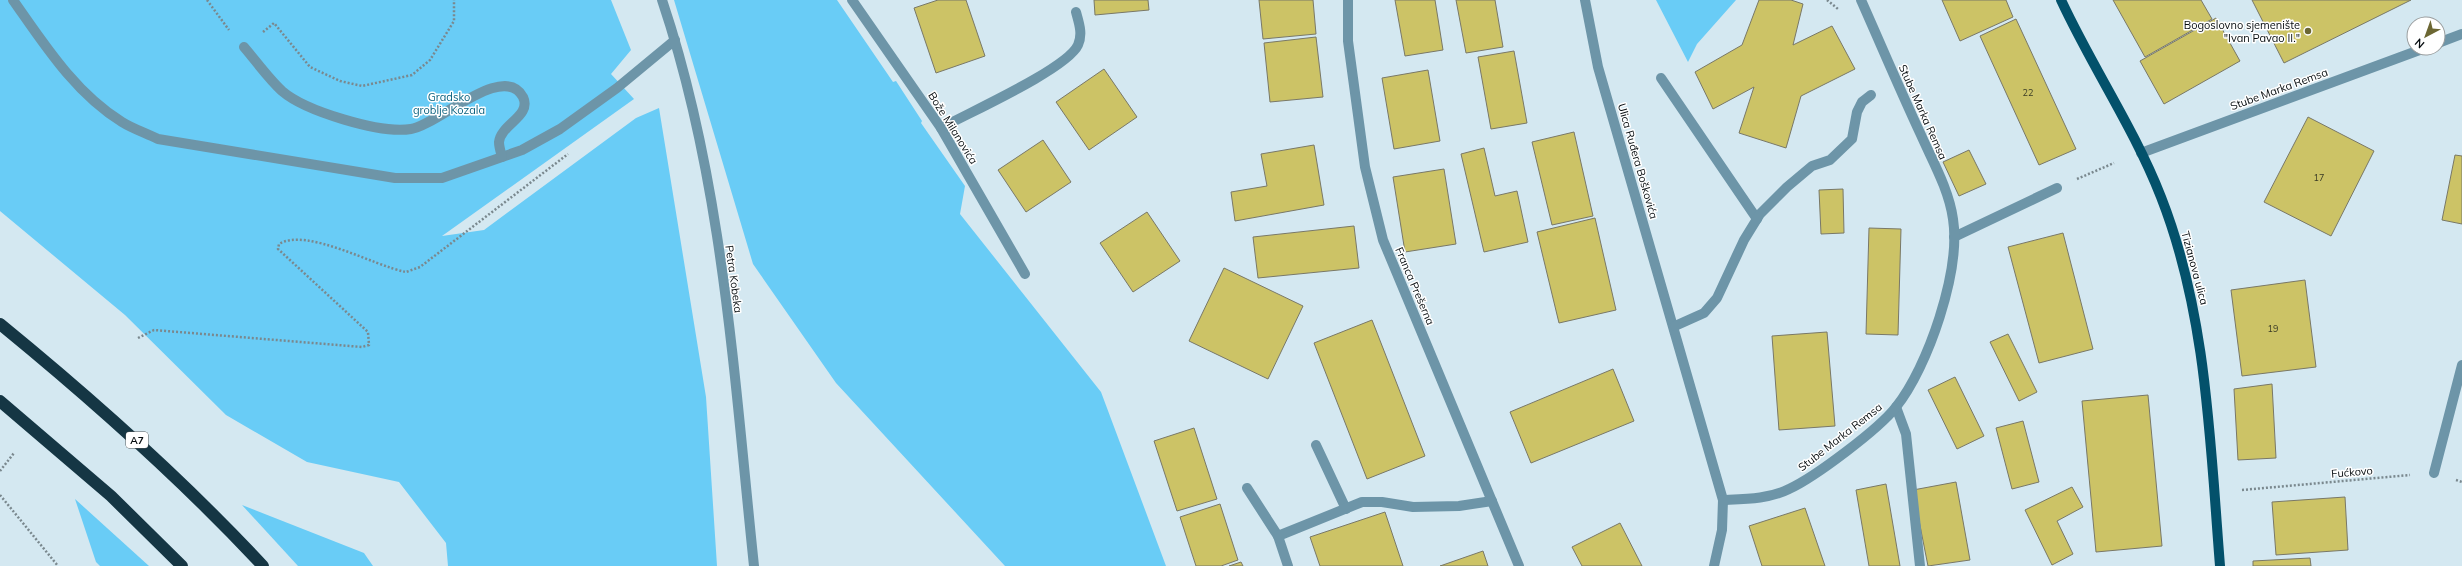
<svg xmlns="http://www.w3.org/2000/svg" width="2462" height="566" viewBox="0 0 2462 566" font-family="Mulish,sans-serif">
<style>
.green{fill:#69ccf6}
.building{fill:#ccc366;stroke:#797867}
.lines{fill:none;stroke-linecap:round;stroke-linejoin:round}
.path{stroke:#7a888e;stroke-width:2.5;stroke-dasharray:2 2;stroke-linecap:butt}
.minor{stroke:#6d95a8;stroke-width:10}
.major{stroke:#03516b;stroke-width:10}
.highway{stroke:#153644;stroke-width:12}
.poi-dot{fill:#6c6733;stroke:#fff;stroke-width:1.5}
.labels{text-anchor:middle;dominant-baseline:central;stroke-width:3;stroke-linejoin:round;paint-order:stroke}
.number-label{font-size:9px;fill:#383a25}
.shield{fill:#fff;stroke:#515557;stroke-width:1}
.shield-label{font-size:10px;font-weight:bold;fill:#060c0f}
.poi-label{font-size:11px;fill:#060c0f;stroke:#fff;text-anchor:end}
.street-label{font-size:11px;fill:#060c0f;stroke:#fff}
.park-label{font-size:11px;fill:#065f7d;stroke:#fff}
</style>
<rect width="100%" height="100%" fill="#d4e8f1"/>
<!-- green -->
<g class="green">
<polygon points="0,0 611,0 631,50 611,74 634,99 442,236 484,230 636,118 659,108 706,397 717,566 448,566 446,543 399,482 307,462 226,415 125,315 0,211"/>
<polygon points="674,0 837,0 893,82 896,81 922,121 921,123 965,186 960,214 1101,392 1166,566 1005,566 836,383 753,264"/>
<polygon points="1656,0 1736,0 1697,44 1688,62"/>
<polygon points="75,499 149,566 100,566 96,562"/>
<polygon points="242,505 364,553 373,566 298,566"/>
</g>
<!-- building -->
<g class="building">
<polygon points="938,0 966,0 985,56 936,73 914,8"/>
<polygon points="1094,0 1148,0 1149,10 1095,15"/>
<polygon points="1259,0 1313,0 1316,34 1263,39"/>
<polygon points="1395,0 1435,0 1443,50 1405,56"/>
<polygon points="1456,0 1495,0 1503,47 1466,53"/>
<polygon points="1759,0 1791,0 1803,4 1793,45 1832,26 1855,69 1801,96 1786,148 1739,133 1754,87 1713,109 1695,72 1742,45"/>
<polygon points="1942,0 2006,0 2013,17 1960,41"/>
<polygon points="2113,0 2201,0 2212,19 2145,57"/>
<polygon points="2252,0 2411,0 2284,63"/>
<polygon points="2216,18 2240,61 2164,104 2140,61"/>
<polygon points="2016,19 2076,149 2039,165 1980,36"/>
<polygon points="1316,37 1323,97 1270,102 1264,43"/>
<polygon points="1514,51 1527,123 1491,129 1478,57"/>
<polygon points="1104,69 1137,117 1089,150 1056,102"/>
<polygon points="1428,70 1440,141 1394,149 1382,78"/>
<polygon points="2308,117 2374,151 2331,236 2264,202"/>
<polygon points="1574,132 1593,216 1552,225 1532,142"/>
<polygon points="1043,140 1071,182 1026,212 998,170"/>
<polygon points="1314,145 1324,205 1235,221 1231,192 1267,186 1261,154"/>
<polygon points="1484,148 1495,196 1517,191 1528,242 1484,252 1461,154"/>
<polygon points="1969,150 1986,184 1959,196 1943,162"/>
<polygon points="2455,155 2462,156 2462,224 2442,220"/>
<polygon points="1444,169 1456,244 1405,252 1393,177"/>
<polygon points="1843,189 1844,233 1821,234 1819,190"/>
<polygon points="1147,212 1180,261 1133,292 1100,243"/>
<polygon points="1595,218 1616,310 1559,323 1537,232"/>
<polygon points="1354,226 1359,268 1258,278 1253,237"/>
<polygon points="1869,228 1901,229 1898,335 1866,334"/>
<polygon points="2063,233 2093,349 2039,363 2008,247"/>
<polygon points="1224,268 1303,306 1268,379 1189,341"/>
<polygon points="2305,280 2316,367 2242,376 2231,290"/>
<polygon points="1372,320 1425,456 1367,479 1314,343"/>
<polygon points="1827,332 1835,426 1779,430 1772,336"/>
<polygon points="2008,334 2037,392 2019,401 1990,342"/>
<polygon points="1613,369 1634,421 1531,463 1510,412"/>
<polygon points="1955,377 1984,436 1957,449 1928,390"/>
<polygon points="2272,384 2276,458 2238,460 2234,389"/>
<polygon points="2148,395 2162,546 2096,552 2082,401"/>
<polygon points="2023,421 2039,482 2012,489 1996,428"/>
<polygon points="1194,428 1217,499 1177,511 1154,441"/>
<polygon points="1956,482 1970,560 1928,566 1913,490"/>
<polygon points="1886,484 1900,566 1869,566 1856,490"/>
<polygon points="2072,487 2083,507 2057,521 2073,554 2052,565 2025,510"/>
<polygon points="2345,497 2348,550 2276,555 2272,502"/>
<polygon points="1220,504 1238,560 1221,566 1196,566 1180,517"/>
<polygon points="1805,508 1825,566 1762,566 1749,526"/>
<polygon points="1385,512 1403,566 1320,566 1310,537"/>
<polygon points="1620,523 1642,566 1582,566 1572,547"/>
<polygon points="1483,551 1488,566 1440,566"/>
<polygon points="2310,558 2311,566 2253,566 2253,561"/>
<polygon points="1241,562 1243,566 1229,566"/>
</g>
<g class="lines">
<!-- path -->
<g class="path">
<polyline points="207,0 229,30"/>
<polyline points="1827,0 1838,9"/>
<polyline points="263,32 274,23 310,67 340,81 362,86 412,75 430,60 454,21 454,0"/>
<polyline points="2077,179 2114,163"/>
<path d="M138,338l16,-8 208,17 7,-2 -1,-13 -90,-83 1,-5c28,-17 95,22 127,28l14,-5 148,-113"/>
<polyline points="0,471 14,453"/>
<polyline points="2456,480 2462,482"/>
<polyline points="2242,490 2410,475"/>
<polyline points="0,495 58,566"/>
</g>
<!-- minor -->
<g class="minor">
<path d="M13,0c31,44 62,93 109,122 11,7 24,11 36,17l237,39h47l80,-28 38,-21 57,-41 58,-48"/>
<path d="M662,0c61,181 72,377 92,566"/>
<polyline points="852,0 941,128 1025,274"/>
<polyline points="1348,0 1348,41 1365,167 1383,240 1519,566"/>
<polyline points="1585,0 1598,67 1723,500 1722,530 1714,566"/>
<polyline points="2438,43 2462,34"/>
<path d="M244,47c12,14 24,31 38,44 23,20 98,43 129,38 27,-4 93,-68 112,-32 9,19 -22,27 -24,45 0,5 2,11 3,15"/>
<polyline points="1661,78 1757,219"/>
<path d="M941,128c27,-15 126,-59 137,-83 5,-11 1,-22 -2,-33"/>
<polyline points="2141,153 2425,48"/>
<polyline points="1954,237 2057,188"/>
<polyline points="1675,326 1704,313 1717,298 1744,240 1760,214 1787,187 1812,166 1830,160 1852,139 1857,112 1862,102 1871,95"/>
<polyline points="1896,407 1906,434 1920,566"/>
<polyline points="1316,445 1346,509"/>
<polyline points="2434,473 2462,365"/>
<polyline points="1247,488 1278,536"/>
<path d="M1723,500c23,-1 46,-1 66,-11 26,-12 90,-60 107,-82 32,-40 65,-136 57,-188 -4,-29 -20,-57 -32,-84 -21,-45 -40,-90 -60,-135"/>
<polyline points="1288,566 1278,536 1362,502 1382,502 1413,507 1459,506 1492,501"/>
</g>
<!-- major -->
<path class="major" d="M2061,0c31,67 73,128 100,197 46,117 49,245 59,369"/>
<!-- highway -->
<g class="highway">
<path d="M0,324c93,76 181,154 263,242"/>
<polyline points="0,401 111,496 182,566"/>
</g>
</g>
<!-- markers -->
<circle class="poi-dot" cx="2308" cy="31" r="4"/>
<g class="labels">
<!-- number labels -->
<g class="number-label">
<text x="2028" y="92">22</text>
<text x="2319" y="177">17</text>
<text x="2273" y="328">19</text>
</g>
<!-- shield labels -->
<rect class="shield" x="126" y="432" width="22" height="16" rx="3"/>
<g class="shield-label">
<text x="137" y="440">A7</text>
</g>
<!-- poi labels -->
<g class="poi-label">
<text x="2300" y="25">Bogoslovno sjemenište<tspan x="2300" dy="13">"Ivan Pavao II."</tspan></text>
</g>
<!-- street labels -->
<g class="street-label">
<text transform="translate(2279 89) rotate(-20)">Stube Marka Remsa</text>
<text transform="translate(1923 112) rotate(66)">Stube Marka Remsa</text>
<text transform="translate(953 128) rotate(58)">Bože Milanovića</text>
<text transform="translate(1638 161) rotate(74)">Ulica Ruđera Boškovića</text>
<text transform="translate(2195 268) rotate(75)">Tizianova ulica</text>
<text transform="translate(734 279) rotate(82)">Petra Kobeka</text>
<text transform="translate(1415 286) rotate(67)">Franca Prešerna</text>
<text transform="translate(1840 437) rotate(-38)">Stube Marka Remsa</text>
<text transform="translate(2352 472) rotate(-5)">Fućkovo</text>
</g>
<!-- park labels -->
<g class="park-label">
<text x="449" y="97">Gradsko<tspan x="449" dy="13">groblje Kozala</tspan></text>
</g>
</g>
<!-- north arrow -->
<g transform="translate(2426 36) rotate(221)"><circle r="19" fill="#ffffff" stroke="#9b9e9f"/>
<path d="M0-3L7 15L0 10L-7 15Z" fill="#6c6733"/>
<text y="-6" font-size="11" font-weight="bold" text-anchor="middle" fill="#060c0f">N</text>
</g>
</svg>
